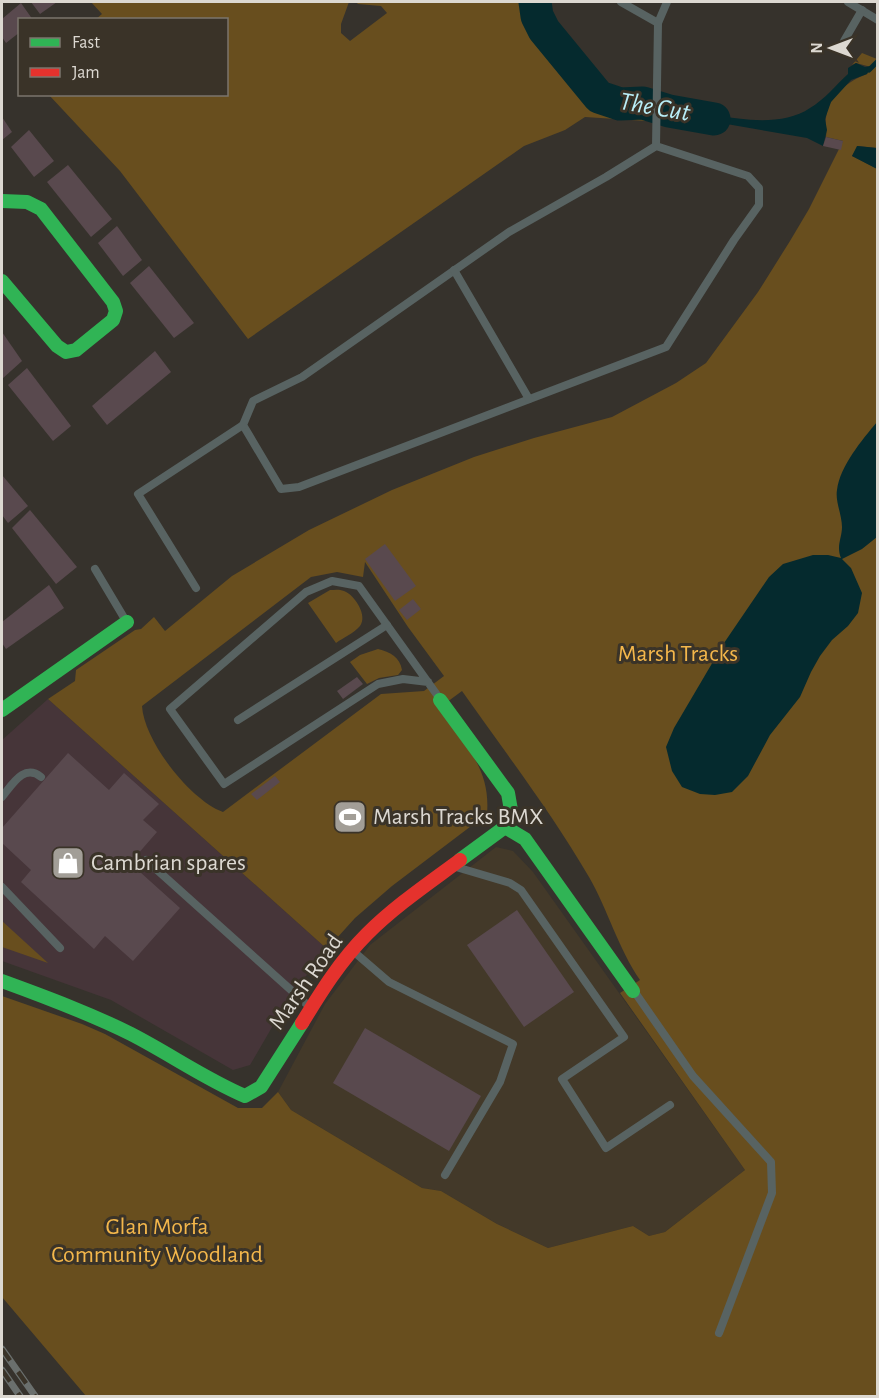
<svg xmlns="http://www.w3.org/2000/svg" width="879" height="1398" viewBox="0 0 879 1398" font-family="'Alegreya Sans',sans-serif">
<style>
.commercial{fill:#463539}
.built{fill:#433929}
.green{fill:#684e1e;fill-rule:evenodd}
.water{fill:#052a2e}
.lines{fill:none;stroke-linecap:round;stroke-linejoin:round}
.stream{stroke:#052a2e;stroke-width:5}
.river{stroke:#052a2e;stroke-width:33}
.building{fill:#59494e}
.lane{stroke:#586362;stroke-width:8}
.fast{stroke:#30b455;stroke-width:14}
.jam{stroke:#e5322d;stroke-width:14}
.rail-casing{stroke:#6a6f6d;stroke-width:7}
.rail{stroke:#3a3328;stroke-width:4.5;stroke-dasharray:14;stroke-linecap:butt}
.labels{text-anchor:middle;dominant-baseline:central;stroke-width:6;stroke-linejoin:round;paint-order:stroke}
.park-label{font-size:24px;fill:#f4b74b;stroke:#3a3328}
.poi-label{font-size:24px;fill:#dcd8d1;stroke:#3a3328;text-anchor:start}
.street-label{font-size:24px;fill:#dcd8d1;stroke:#3a3328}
.water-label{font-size:26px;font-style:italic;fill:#b9eff8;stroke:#3a3328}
</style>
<rect width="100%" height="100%" fill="#36322c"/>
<!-- commercial -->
<polygon class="commercial" points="48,699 327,949 289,998 250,1065 233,1070 111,1000 2,961 2,740"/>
<!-- built -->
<polygon class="built" points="496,847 513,851 533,872 745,1170 665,1232 649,1236 633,1226 548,1248 497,1224 441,1191 422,1188 291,1110 278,1092 325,1004 370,945"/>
<!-- green -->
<g class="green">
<polygon points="91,2 349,2 341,24 341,33 350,41 387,13 381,6 358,4 356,2 528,2 533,26 588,96 611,108 647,110 647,121 585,117 565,130 524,146 248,339 120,171 49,95 226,94 226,20 96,19 102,14"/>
<path d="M862,53l15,6v89l-19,-2 -6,10 26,13 -1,1227h-791l-84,-99v-301l80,28 23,10 133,74h24l16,-16 13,18 131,78 19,3 56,33 51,24 85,-22 16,10 16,-4 80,-62 -125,-177 20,-13c-22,-32 -32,-70 -51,-103 -38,-65 -84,-125 -127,-186l-23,17c25,36 52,60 48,106l-95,72 -37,32 -28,31 -279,-250 27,-18 1,-11 59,-40 6,-1 13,-12 11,14 67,-55 77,-46 83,-40 82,-33 60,-19 78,-21 64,-34 30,-20 52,-71 32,-51 19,-32 34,-68 -17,-4c1,-7 -1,-13 0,-19 2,-22 22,-37 41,-44l4,-7 -15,-4 -4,2zM365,562l43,65 36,49 -20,15 -43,3 -158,118c-33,-12 -79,-71 -81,-106l169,-129 26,-5 26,5z"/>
<path d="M330,590c4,0 9,-1 14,1 11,4 24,25 16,35 -6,7 -17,12 -24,17l-28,-40z"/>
<path d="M378,649c12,3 22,8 24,21l-4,5 -19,3 -12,6 -17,-22 10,-7z"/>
<polygon points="2,921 48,963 2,947"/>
</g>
<!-- water -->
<g class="water">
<path d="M856,63l9,4 6,-1 -4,8 -16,6 -20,22 -6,17 2,11 -4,16 -16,-8 -138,-24 1,-8c41,7 103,27 140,2 14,-8 26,-23 38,-34v-6z"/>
<polygon points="857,146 877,148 877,169 852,156"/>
<path d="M877,422v115l-15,12 -20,10 9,9 11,25 -4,20 -10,13 -16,14 -12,16 -9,16 -11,25 -30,38 -22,41 -16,16 -17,3 -15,-1 -18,-7 -10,-16 -6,-24 8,-19 50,-85 45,-66 14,-13 30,-9h15l13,3c-5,-12 1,-20 1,-31 0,-12 -7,-26 -5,-37 3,-24 25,-50 40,-68z"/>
</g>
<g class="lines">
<!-- stream -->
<polyline class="stream" points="869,70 878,61"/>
<!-- river -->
<polyline class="river" points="535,2 537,16 544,30 599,97 620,104 643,103 669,111 714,119"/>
</g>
<!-- building -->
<g class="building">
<polygon points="31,2 57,2 40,14"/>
<polygon points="21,3 33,20 20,20 20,32 6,43 2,37 2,19"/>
<polygon points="2,117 12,132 2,140"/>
<polygon points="29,130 54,161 34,177 11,147"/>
<polygon points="826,137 843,141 841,150 823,146"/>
<polygon points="68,165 112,219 91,237 47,182"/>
<polygon points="117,226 142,260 123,276 98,243"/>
<polygon points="149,266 194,323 174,338 130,283"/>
<polygon points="2,332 22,361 2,379"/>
<polygon points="155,351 171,372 107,425 92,406"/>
<polygon points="27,368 71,426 53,441 8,385"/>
<polygon points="2,475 28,506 8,523 2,515"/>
<polygon points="30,510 77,567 56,584 12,528"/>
<polygon points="385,544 416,586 395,601 365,559"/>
<polygon points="49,585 64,608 6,649 2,643 2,622"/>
<polygon points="413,599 421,609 407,620 399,610"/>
<polygon points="357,677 363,684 343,699 337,691"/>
<polygon points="68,753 109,790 124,773 159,804 143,820 157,832 130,863 180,908 133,961 105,936 94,949 21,882 31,870 2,843 2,828"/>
<polygon points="275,776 280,782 257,800 251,794"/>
<polygon points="517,910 574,992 524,1027 467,945"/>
<polygon points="365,1028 481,1096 449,1151 333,1083"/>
</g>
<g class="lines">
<!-- lane -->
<g class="lane">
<polyline points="621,2 658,23"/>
<polyline points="848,2 878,20"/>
<polyline points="844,41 862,10"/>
<polyline points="656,146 748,176 759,188 759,205 734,240 666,347 299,487 281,489 243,425 253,401 302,377 509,232 606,177 656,146 658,23 667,2"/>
<polyline points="454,270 529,399"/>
<polyline points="95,569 126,621"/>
<polyline points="196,588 138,494 243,425"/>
<polyline points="428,682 403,679 378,684 224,784 170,709 306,592 332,581 359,586 440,699"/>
<polyline points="238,720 387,625"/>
<path d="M2,797c10,-12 22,-34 39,-20"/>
<polyline points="146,860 311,1008"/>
<polyline points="456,867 510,883 521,890 624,1037 562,1079 606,1148 670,1105"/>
<polyline points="2,887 60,948"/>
<polyline points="353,951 389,982 513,1044 500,1082 445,1175"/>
<polyline points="634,991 693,1076 771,1162 772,1193 719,1333"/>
</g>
<!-- fast -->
<g class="fast">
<polyline points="2,201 27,202 41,209 113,302 116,311 113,320 76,350 66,352 57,346 2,281"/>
<polyline points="440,700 508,793 512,816 505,827 460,860"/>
<polyline points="2,710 127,622"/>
<polyline points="505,827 525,839 633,991"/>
<path d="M2,981c44,16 87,32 129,53 39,20 74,45 114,62l16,-9 41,-64"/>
</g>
<!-- jam -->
<path class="jam" d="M302,1023c19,-31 38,-62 65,-89 28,-28 62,-51 93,-74"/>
<!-- rail casing -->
<g class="rail-casing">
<g id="rail">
<polyline points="2,1349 35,1396"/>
<polyline points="2,1370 20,1396"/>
</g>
</g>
<!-- rail -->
<use href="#rail" class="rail"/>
</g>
<!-- icons -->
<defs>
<g id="stadium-square" transform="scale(1.725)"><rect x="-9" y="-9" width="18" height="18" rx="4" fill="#a29e97" stroke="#3a3328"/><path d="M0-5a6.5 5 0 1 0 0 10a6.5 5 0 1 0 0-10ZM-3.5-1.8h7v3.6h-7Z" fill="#fff"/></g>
<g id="shop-square" transform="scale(1.725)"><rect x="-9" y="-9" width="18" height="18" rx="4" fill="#a29e97" stroke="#3a3328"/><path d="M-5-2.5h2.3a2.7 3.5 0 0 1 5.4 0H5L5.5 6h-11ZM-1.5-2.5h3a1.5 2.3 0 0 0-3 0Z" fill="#fff"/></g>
</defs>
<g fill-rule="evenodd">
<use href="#stadium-square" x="350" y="817"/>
<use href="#shop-square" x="68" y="863"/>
</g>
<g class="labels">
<!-- park labels -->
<g class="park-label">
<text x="678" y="654">Marsh Tracks</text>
<text x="157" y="1227">Glan Morfa<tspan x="157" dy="28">Community Woodland</tspan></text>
</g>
<!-- poi labels -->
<g class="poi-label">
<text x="373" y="817">Marsh Tracks BMX</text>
<text x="91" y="863">Cambrian spares</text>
</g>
<!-- street labels -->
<g class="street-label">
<text transform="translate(306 982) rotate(-55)">Marsh Road</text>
</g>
<!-- water labels -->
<g class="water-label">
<text transform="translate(655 107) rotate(10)">The Cut</text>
</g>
</g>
<!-- border -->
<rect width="879" height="1398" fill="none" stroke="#dcd8d1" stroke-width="6"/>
<!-- legend -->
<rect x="18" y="18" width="210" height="78" fill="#3a3328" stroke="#7b756c" stroke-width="1.5"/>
<rect x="30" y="38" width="30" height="9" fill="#30b455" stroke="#7b756c" stroke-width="1.5"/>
<text x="72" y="48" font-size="18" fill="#dcd8d1">Fast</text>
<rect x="30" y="68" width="30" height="9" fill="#e5322d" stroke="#7b756c" stroke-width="1.5"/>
<text x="72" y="78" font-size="18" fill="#dcd8d1">Jam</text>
<!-- north arrow -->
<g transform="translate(831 48) rotate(270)" stroke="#3a3328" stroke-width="4.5" paint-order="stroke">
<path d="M0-4.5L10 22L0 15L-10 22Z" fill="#dcd8d1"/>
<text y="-9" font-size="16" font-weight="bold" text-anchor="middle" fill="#dcd8d1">N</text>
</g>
</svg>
